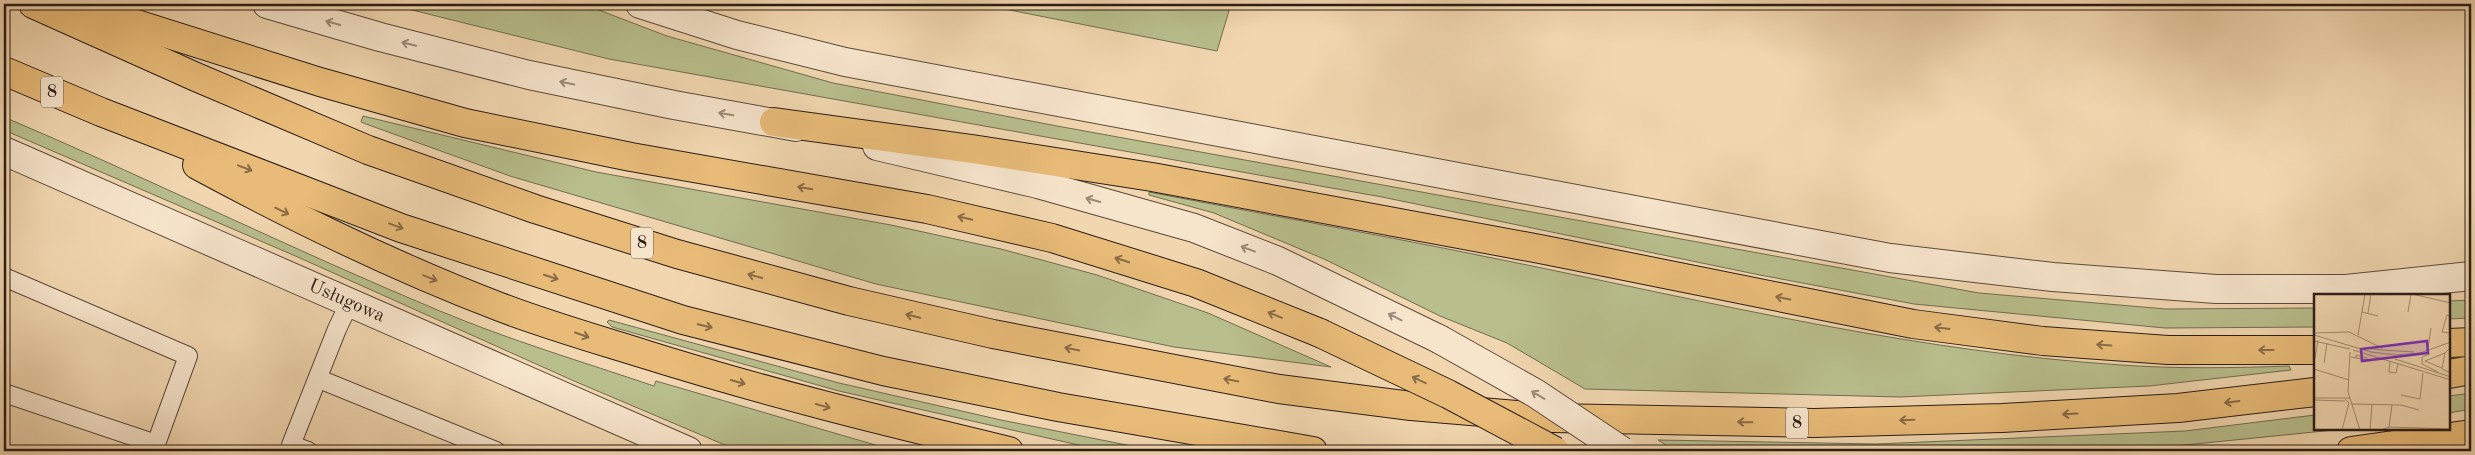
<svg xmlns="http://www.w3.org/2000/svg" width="2475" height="455" viewBox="0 0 2475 455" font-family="'Old Standard TT',serif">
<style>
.green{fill:#b8be8c;stroke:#726d50}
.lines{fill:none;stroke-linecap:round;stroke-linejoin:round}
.service-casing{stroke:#5c4a3c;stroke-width:20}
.minor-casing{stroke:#5c4a3c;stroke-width:30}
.tertiary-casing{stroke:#5c4a3c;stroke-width:30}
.trunk-casing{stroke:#2b1c15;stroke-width:30}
.service{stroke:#f6e4cb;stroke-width:18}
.minor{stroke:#f6e4cb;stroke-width:28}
.tertiary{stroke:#f6e4cb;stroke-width:28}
.trunk{stroke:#e8bb78;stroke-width:28}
.tertiary-bridge-casing{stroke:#5c4a3c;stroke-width:30;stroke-linecap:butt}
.trunk-bridge-casing{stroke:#2b1c15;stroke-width:30;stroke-linecap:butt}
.tertiary-bridge{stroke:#f6e4cb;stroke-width:28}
.trunk-bridge{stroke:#e8bb78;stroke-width:28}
.oneway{stroke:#9b8a79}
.oneway2{stroke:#8a6c46}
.labels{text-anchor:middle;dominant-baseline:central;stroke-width:4;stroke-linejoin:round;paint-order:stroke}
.shield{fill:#f6e4cb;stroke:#68584c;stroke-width:1}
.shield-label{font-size:18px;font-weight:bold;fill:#2b1c15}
.street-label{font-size:19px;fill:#2b1c15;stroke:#f6e4cb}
.inset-road{fill:none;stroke:#a28c71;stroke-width:1}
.view{fill:#7b2cbf;fill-opacity:0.15;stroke:#7b2cbf;stroke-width:2.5}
.inset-edge{fill:none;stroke:#2b1c15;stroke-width:2.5}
</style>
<rect width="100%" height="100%" fill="#f1d6af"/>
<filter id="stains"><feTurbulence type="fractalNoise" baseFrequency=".004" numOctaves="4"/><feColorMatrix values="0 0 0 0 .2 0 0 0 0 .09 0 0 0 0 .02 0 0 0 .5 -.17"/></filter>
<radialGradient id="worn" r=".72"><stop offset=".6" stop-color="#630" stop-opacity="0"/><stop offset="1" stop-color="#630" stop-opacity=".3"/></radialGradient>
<!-- green -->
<g class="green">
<polygon points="388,4 583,4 667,36 833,83 1057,126 1979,293 2166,309 2315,308 2315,327 2165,328 1914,304 1760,275 1382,197 609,59"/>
<polygon points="979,4 1231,4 1217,51"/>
<polygon points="363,116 596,172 891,225 1001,249 1097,275 1208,313 1331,367 1174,347 876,284 510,176 366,124 361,122"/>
<path d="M4,117c146,62 289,133 436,194 69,29 143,51 214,75l2,-5 240,70h-157l-165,-70 -274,-123 -296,-128z"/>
<path d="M1149,192c129,25 259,48 388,75 193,40 386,85 584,98 55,4 113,3 168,1l2,4 -142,16 -249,11 -315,-8 -78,-46 -67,-27 -116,-57 -110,-46 -65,-18z"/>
<polygon points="2471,300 2471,318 2449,319 2449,301"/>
<polygon points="609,320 839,383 1001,420 1157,451 1105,451 839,391 612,327 607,322"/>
<polygon points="2471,393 2471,409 2449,413 2449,396"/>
<polygon points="2315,415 2315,429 2344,429 2185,445 2053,451 1675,451 1658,440 1876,444 2185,431"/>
</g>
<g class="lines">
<!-- service casing -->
<g class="service-casing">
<g id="service">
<polyline points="4,277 188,356 156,444 4,393"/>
<polyline points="319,379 496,451"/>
<polyline points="308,451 291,445 337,329 350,302"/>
</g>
</g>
<!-- minor casing -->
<g class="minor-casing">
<polyline id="minor" points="640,4 737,35 845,62 1890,258 2053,277 2216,289 2346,289 2471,276"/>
</g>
<!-- tertiary casing -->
<g class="tertiary-casing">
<g id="tertiary">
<polyline points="267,4 380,37 529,75 674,105 796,127"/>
<polyline points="877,146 1038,184 1194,228 1278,261 1439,339"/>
<path id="s1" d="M4,151l684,300"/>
</g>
</g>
<!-- trunk casing -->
<g class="trunk-casing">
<g id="trunk">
<polyline points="33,4 196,77 368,150 535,209 677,254 849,301 993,334 1279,389 1411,406 1552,418 1814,423 2002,418 2178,408 2315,392"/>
<polyline points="73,4 320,82 465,123 631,157 927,209 1052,238 1196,283 1320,333"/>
<polyline points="4,71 101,112 401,228 683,320 883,371 1058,407 1313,451"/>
<polyline points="774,122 972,149 1152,177 1545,250 1913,324 2043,341 2168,350 2315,350"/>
<path d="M197,165c98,53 198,102 303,142 47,18 96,32 144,47 121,38 243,68 365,97"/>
<polyline points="2449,343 2471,342"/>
<polyline points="2449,374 2471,370"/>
<polyline points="2351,451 2471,434"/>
</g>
</g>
<!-- service -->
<use href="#service" class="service"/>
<!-- minor -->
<use href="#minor" class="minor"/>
<!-- tertiary -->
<use href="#tertiary" class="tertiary"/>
<!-- trunk -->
<use href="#trunk" class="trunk"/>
<!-- tertiary-bridge casing -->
<g class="tertiary-bridge-casing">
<polyline id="tertiary-bridge" points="1439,339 1535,393 1622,451"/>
</g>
<!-- trunk-bridge casing -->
<g class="trunk-bridge-casing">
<polyline id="trunk-bridge" points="1320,333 1448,394 1555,451"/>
</g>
<!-- tertiary-bridge -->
<use href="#tertiary-bridge" class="tertiary-bridge"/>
<!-- trunk-bridge -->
<use href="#trunk-bridge" class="trunk-bridge"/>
</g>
<!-- one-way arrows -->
<defs><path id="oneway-shaft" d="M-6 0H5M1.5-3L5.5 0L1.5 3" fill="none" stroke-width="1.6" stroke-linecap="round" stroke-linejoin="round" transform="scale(1.25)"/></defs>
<g class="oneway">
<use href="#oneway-shaft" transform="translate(333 23) rotate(-164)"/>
<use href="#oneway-shaft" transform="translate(409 44) rotate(-166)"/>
<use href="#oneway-shaft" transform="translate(567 83) rotate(-168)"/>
<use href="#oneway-shaft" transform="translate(726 114) rotate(-171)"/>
<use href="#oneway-shaft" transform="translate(1093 200) rotate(-164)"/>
<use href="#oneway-shaft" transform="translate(1248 249) rotate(-159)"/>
<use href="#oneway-shaft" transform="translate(1395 317) rotate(-153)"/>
<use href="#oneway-shaft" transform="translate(1538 395) rotate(-149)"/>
</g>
<g class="oneway2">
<use href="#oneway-shaft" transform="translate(245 168) rotate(21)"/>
<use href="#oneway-shaft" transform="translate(805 188) rotate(-170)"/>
<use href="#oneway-shaft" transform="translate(282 211) rotate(26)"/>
<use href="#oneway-shaft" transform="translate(965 218) rotate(-167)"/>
<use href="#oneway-shaft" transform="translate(396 226) rotate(20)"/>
<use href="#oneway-shaft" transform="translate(1122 260) rotate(-162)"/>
<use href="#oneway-shaft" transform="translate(755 276) rotate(-165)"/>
<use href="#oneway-shaft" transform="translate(551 277) rotate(18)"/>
<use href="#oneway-shaft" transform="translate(430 278) rotate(22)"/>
<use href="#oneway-shaft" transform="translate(1783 298) rotate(-169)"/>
<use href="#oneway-shaft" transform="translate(1275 315) rotate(-158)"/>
<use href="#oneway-shaft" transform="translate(913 316) rotate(-167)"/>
<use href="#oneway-shaft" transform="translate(705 326) rotate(14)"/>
<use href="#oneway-shaft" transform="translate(1942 328) rotate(-173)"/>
<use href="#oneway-shaft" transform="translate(582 335) rotate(19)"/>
<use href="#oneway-shaft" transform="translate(2104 345) rotate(-176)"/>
<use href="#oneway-shaft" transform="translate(1072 349) rotate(-169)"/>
<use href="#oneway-shaft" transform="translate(2266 350) rotate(-180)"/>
<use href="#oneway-shaft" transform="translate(1231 380) rotate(-169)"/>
<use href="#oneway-shaft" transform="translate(1419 380) rotate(-155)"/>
<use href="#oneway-shaft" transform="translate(738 382) rotate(16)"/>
<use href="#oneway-shaft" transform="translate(2232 402) rotate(173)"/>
<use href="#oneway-shaft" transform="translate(823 406) rotate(15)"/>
<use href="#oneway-shaft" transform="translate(2070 414) rotate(177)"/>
<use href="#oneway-shaft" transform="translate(1907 420) rotate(178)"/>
<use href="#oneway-shaft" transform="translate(1745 422) rotate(-179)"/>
</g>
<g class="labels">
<!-- shield labels -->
<g class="shield">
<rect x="41" y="76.5" width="22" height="31" rx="4"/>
<rect x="631" y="227.5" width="22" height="31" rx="4"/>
<rect x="1786" y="407.5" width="22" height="31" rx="4"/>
</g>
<g class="shield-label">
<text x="52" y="92">8</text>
<text x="642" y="243">8</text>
<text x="1797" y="423">8</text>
</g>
<!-- street labels -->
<g class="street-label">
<text stroke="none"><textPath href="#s1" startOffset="374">Usługowa</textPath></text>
</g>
</g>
<!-- overview -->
<g transform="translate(2314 294)">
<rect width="136" height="136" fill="#f1d6af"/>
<path class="inset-road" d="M98,0l39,9M48,18l16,4M94,18l3,-18M54,19l3,-19M137,22l-4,-1 -5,17 9,1M0,39l35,-1 33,16M0,41l57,17 25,3 24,-2 31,-11M44,41l7,-41M0,47l36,8M137,53l-6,6 -3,16 9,4M53,54l16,2M114,54l3,-20M39,56l98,30M68,56l32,2M36,58l-2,40 12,38M116,60l-8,3v7l16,8M37,63l16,3v-2l-11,-3v3M1,64l3,-18M81,65l56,18M76,68l-1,10 7,1 2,-9M10,69l3,-20M128,74l-17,-7 20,-8M0,75l35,11M87,101l19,4 3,-26M0,104h36M0,106l31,1M38,110l49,1 18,5M75,133l3,-22M28,136l7,-27 -4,-4M56,136l2,-25M67,136l8,-3 62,2"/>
<path class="view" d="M113,47l1,12 -66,8 -1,-12z"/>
<rect width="136" height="136" class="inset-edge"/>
</g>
<!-- margin -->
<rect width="2475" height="455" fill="none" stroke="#f1d6af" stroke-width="20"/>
<rect x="5" y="5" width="2465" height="445" fill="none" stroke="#2b1c15" stroke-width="2.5"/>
<rect x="10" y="10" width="2455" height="435" fill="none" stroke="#2b1c15"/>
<rect width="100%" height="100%" filter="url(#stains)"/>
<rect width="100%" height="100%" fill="url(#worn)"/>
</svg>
